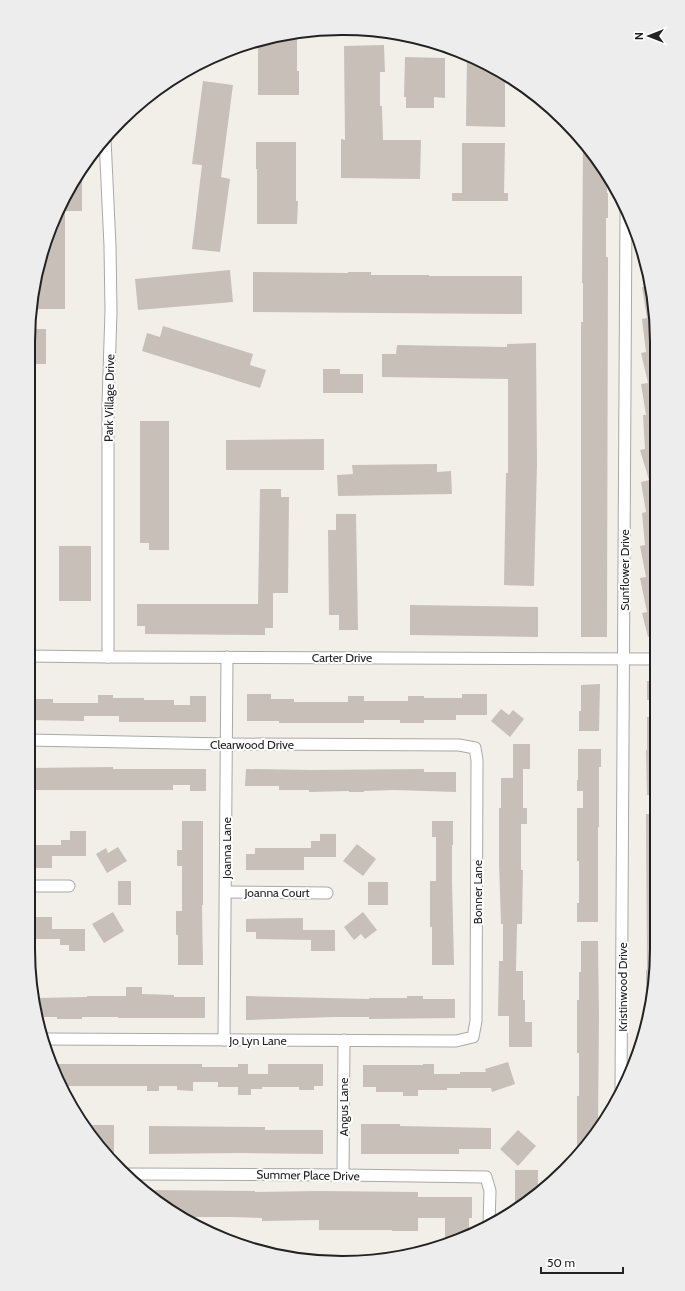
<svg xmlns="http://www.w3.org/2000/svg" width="685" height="1291" viewBox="0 0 685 1291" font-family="Cabin,sans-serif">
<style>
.building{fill:#c7bfb8}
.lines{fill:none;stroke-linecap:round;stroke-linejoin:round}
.minor-casing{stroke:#a9a9a9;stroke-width:13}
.minor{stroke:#fff;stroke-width:11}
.labels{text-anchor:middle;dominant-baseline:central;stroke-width:4;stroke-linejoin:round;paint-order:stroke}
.street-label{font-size:12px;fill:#222;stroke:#fff}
.rim{fill:none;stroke:#222;stroke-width:2}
</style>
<rect width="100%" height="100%" fill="#f2efe9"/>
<!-- building -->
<g class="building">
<polygon points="297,32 297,71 299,71 299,95 258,95 258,41"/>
<polygon points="384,45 385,72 380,72 380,106 382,106 383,140 421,140 420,179 341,178 341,139 345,140 344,46"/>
<polygon points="467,55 482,61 505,76 505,127 466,126"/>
<polygon points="405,57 445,58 445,98 434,97 434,108 406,108 406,97 404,97"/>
<polygon points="203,81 233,85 221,177 230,179 220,252 192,249 202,165 192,164"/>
<polygon points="583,141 592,151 607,177 607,193 608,193 608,218 606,218 606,257 608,257 607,637 581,637 581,322 583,322 583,283 582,283"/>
<polygon points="256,142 296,142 296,201 298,201 297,224 257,224 257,169 256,169"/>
<polygon points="462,143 505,143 504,193 508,193 508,201 452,201 452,193 462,193"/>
<polygon points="82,168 82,211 65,211 65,309 31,309 39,261 61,203"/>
<polygon points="230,270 233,302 138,310 135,279"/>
<polygon points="253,272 348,273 348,272 371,272 371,275 429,275 429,276 522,276 522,314 253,312"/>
<polygon points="650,286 654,301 655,635 648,637 642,613 647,612 640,578 646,577 640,546 645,545 642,513 646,512 641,482 649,480 640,450 645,449 643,415 646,415 641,384 648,383 641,353 646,352 642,319 647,318 642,287"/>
<polygon points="163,326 253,354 250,365 266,370 260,388 142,351 147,333 160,337"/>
<rect x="29" y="329" width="17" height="35"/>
<polygon points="536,343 537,464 534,586 504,585 506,473 508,473 508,379 382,377 382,354 396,354 397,345 507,347 507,344"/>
<polygon points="323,369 340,369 340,374 363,374 363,393 323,393"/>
<polygon points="140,421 169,421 169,550 149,550 149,543 140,543"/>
<polygon points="324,439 324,470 226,470 226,440"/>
<polygon points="437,464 437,472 451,471 452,494 338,496 337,475 353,474 352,465"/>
<polygon points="260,489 281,489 281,497 289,497 288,593 273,593 273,628 265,628 265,635 145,634 145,626 137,626 137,604 258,604"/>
<polygon points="336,514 356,514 358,630 339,630 339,615 329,615 328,530 336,530"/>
<rect x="59" y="546" width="32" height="55"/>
<polygon points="410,605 538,607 538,637 410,635"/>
<polygon points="647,681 655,681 656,700 647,700"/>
<polygon points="600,684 599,731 579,731 579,711 581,711 581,685"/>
<polygon points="247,694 271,694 271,699 294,699 294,702 348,702 348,696 364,696 364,701 408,701 408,696 424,696 424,698 462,698 462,694 487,694 487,715 456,715 456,720 424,720 424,723 400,723 400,720 364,720 364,723 279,723 279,721 247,721"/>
<polygon points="98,695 113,695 113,698 144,698 144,700 174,700 174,705 190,705 190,696 206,696 206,722 119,722 119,716 84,716 84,721 28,720 28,699 53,699 53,703 98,703"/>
<polygon points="501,709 509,715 513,710 524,719 510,737 491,721"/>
<polygon points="647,717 656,717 656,795 647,795 646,750 647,750"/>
<polygon points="513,744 530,744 530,769 523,769 523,808 527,808 527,824 521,824 521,870 523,870 522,924 517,924 516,971 523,971 523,1000 525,1000 525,1022 532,1022 532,1047 509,1047 509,1016 498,1016 499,961 503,961 503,924 501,924 499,863 499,808 501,808 501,778 513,778"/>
<polygon points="578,749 601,749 601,767 599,767 599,827 598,827 598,922 577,922 577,903 579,903 579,861 577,861 577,808 583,808 583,791 577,791 577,780 578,780"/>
<polygon points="113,767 113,769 206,769 206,791 190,791 190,785 173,785 173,790 28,790 28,768"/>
<polygon points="246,769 312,770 424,769 424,772 456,772 456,792 394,790 364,791 364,792 349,792 349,791 309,792 309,790 279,790 279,786 245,786"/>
<polygon points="646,814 656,814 656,969 651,1004 646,1003 646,970 647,970"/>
<polygon points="182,821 203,821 203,905 202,905 203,965 178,965 178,935 176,935 176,911 182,911 182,866 177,866 177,850 182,850"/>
<polygon points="432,821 453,821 453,845 452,845 452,881 454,965 432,965 432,927 430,927 430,881 436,881 436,837 432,837"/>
<polygon points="70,831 86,831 86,856 52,856 52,868 28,868 28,845 61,845 61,840 70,840"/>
<polygon points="320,834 336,834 336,857 304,857 304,870 246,870 246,854 255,854 255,848 311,848 311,841 320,841"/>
<polygon points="357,844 376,859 363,876 343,861"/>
<polygon points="118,847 127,861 107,873 96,854 106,848 108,853"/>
<rect x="118" y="881" width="13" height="24"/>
<rect x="368" y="882" width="20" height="23"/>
<polygon points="113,912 124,931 104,943 92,924"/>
<polygon points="363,912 377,930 365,939 361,934 354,940 344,927"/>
<polygon points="28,917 52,917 52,929 85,929 85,951 69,951 69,945 60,945 60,939 28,939"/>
<polygon points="303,918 303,930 335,930 335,951 311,951 311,940 256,939 256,932 246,932 246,919"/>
<polygon points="581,941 598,941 599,1019 598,1125 577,1154 577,1096 579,1096 579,1053 577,1053 577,1000 579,1000 579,972 581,972"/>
<polygon points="126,987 142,987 142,994 174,995 174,997 205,997 205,1018 118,1018 118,1017 82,1017 82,1019 57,1019 57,1017 39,1017 36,998 87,997 87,996 126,996"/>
<polygon points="246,996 369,999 369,998 407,998 407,996 423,996 423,999 455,999 455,1018 369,1019 369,1017 333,1017 246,1020"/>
<polygon points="508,1062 515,1084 492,1092 491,1088 447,1088 447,1090 418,1090 418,1096 403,1096 403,1092 376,1092 376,1087 363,1087 363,1065 423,1065 423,1064 434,1064 434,1074 460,1074 460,1072 486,1072 485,1069"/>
<polygon points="58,1064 202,1064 202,1067 238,1067 238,1064 248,1064 248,1074 268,1074 268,1064 323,1064 323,1086 314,1086 314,1090 299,1090 299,1087 262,1087 262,1089 251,1089 251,1095 238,1095 238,1087 218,1087 218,1082 193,1082 193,1091 177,1090 177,1086 159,1086 159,1091 147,1091 147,1086 64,1086 58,1074"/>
<polygon points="361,1124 400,1124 400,1126 491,1128 491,1149 459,1149 459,1154 361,1154"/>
<polygon points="89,1125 114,1125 114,1154 108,1154 93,1140 89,1132"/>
<polygon points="149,1126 265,1127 265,1130 323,1130 323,1154 239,1153 149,1154"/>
<polygon points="518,1130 536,1146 518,1166 500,1149"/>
<polygon points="515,1170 538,1170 538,1190 515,1207"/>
<polygon points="147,1190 255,1191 255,1192 319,1191 418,1192 418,1197 472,1197 472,1218 469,1218 469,1235 445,1244 445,1218 418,1218 418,1231 392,1231 392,1230 319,1230 319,1220 262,1221 262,1218 231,1217 196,1217 196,1218 186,1218 168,1210"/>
</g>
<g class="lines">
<!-- minor casing -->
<g class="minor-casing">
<g id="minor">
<polyline points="105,139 110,246 111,311 108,404 108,657"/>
<polyline points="28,656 108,657 655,659"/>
<polyline points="28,740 226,744 459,745 475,748 477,760 476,1021 473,1037 456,1041 43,1039"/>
<polyline points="28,886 69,886"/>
<polyline points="226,892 327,893"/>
<polyline points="224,1040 227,657"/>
<polyline points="621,1092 626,210"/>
<polyline points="129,1174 343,1175 486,1177 490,1191 489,1225"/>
<polyline points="343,1175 344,1040"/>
</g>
</g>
<!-- minor -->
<use href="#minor" class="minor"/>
</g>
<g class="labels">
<!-- street labels -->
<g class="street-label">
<text transform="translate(109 398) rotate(-89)">Park Village Drive</text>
<text transform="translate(624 570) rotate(-90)">Sunflower Drive</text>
<text x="342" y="657">Carter Drive</text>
<text x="252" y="744">Clearwood Drive</text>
<text transform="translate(226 848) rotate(-90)">Joanna Lane</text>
<text x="277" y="892">Joanna Court</text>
<text transform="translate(477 892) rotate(-90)">Bonner Lane</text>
<text transform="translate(622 987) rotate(-90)">Kristinwood Drive</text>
<text x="258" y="1040">Jo Lyn Lane</text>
<text transform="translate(343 1107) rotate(-90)">Angus Lane</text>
<text transform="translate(308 1175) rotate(1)">Summer Place Drive</text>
</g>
</g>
<!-- crop -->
<path d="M0 0H685V1291H0ZM342 35H343A307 307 0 0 1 650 342V949A307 307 0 0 1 343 1256H342A307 307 0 0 1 35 949V342A307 307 0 0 1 342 35Z" fill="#ededed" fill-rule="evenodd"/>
<path class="rim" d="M342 35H343A307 307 0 0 1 650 342V949A307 307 0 0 1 343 1256H342A307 307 0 0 1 35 949V342A307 307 0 0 1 342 35Z"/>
<!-- north arrow -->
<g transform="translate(649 36) rotate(270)" stroke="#ffffff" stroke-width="3" paint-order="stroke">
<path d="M0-3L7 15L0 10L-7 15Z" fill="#222222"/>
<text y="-6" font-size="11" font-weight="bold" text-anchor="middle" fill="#222222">N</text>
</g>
<!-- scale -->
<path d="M541 1267v6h82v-6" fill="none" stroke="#222222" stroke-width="2"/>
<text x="547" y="1267" font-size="12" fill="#222222" stroke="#ffffff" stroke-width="3" paint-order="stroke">50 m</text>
</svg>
